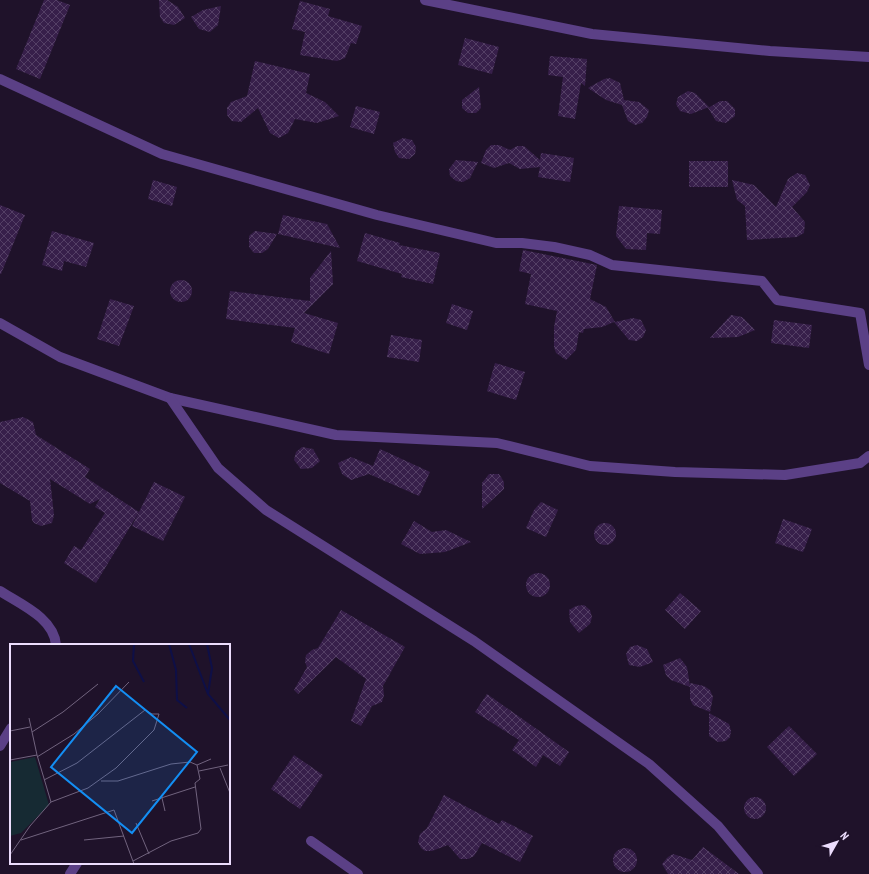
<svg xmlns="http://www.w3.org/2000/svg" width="869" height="874" viewBox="0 0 869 874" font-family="'PT Sans Narrow',sans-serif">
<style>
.building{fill:url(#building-cross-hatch)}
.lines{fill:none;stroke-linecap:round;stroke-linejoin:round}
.minor{stroke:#5b4086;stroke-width:10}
.inset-river{fill:none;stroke:#0e0f47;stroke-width:2}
.inset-road{fill:none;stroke:#71637e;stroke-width:1}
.view{fill:#138ef3;fill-opacity:0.15;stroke:#138ef3;stroke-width:2}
.inset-edge{fill:none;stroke:#ecddfd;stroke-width:2}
</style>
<defs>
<pattern id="building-cross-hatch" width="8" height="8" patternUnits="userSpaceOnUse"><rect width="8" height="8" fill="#371f4a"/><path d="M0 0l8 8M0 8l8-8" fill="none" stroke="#543f65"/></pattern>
</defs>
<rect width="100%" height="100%" fill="#1f122a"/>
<!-- building -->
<g class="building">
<polygon points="44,0 57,0 70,5 40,79 16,69"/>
<polygon points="159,0 167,0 178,7 185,18 174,25 164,23 160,17"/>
<polygon points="300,1 330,9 328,16 362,26 356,44 351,43 345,58 337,61 300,55 305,32 292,29"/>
<polygon points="221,6 218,25 210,32 199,29 191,17 203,10"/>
<polygon points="465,38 499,47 492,74 458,65"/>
<polygon points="550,56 587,59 585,86 581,83 575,119 558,116 563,77 548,75"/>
<polygon points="255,61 310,74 306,93 325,102 339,116 317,123 295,119 288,133 279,138 270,133 258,108 241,122 232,121 227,115 227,108 231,102 247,96"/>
<polygon points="610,78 620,83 624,100 639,102 649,110 647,117 642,123 635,125 628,121 622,105 606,100 588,88 604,79"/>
<polygon points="479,87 481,108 476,113 468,113 462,108 462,100"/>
<polygon points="688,91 695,93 709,107 691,114 680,111 676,104 678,97"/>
<polygon points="720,101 727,101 735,109 735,116 726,123 716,121 708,108"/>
<polygon points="356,106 380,112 374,134 350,127"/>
<polygon points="403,138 412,140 416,147 415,154 409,159 399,158 395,152 393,143"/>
<polygon points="491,145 499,145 510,150 517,146 524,146 540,160 541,153 574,158 570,182 538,177 540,167 520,169 509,163 494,168 481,163 486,150"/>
<polygon points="456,160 478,162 470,178 463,182 456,181 450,176 449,169"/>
<rect x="689" y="161" width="39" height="26"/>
<polygon points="797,173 805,175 810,185 807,192 792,207 805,222 804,233 797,237 747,240 745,206 737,200 732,180 754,185 776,207 788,179"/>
<polygon points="153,180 177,187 172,206 148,199"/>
<polygon points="0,205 25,215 1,274 0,274"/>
<polygon points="619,206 662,210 660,234 647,233 646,250 626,249 616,236"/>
<polygon points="283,215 327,224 340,248 278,234"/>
<polygon points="52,231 94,243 86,267 64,261 62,271 42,265"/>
<polygon points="255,231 277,234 268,249 262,253 254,253 249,247 249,236"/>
<polygon points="365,233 400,243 399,245 440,253 433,284 401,277 402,274 357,261"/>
<polygon points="523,250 597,265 590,299 606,307 615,322 633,318 641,320 646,330 643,337 637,341 629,340 614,322 602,327 584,329 583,333 579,332 576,350 566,360 556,353 554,347 554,327 557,311 525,304 531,274 519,271"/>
<polygon points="331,251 333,284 304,313 338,323 329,354 291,342 295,328 226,319 230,291 310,301 310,278"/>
<circle cx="181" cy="291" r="11"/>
<polygon points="110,299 134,306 119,346 97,339"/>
<polygon points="452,304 473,311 467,330 446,323"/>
<polygon points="731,315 742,317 755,330 738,337 710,338"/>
<polygon points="774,320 812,325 809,348 771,343"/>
<polygon points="391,335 422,340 419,362 387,357"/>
<polygon points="495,363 525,372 516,400 487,391"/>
<polygon points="23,417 33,422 36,435 90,469 85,477 139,512 96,583 64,563 74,546 81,550 105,513 95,507 100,499 90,504 50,479 54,515 52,523 41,526 34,523 32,520 30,501 0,483 0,422"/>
<polygon points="302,447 313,449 320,461 312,468 301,469 294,460 296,452"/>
<polygon points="380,449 430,472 419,496 369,474 351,480 342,474 338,463 351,457 373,466"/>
<polygon points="489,474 499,474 504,482 504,489 482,509 482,483"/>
<polygon points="154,482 185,497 163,541 132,526"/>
<polygon points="541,502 558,510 546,537 526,528 534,510"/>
<polygon points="783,519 812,529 803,552 775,543"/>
<polygon points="414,521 432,532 446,530 471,542 445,552 420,554 401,544"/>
<circle cx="605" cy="534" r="11"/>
<circle cx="538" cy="585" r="12"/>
<polygon points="680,593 701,611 685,629 665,610"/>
<polygon points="584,605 590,610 592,617 590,624 579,633 570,622 569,610 576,606"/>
<polygon points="341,610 405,647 383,686 384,695 382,702 372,706 361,726 351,721 366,679 336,657 298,694 294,690 307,667 305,662 306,655 312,650 318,648"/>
<polygon points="637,645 647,649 653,662 640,667 629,665 626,654 630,647"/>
<polygon points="680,658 687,667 690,686 690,683 704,686 710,690 713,697 710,712 693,705 690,699 690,687 671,680 666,675 663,665"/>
<polygon points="487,694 569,752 560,766 543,755 536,767 512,750 519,740 475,712"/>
<polygon points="709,713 729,724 731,731 730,737 726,741 718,742 709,736"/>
<polygon points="789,726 817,754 794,776 767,747"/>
<polygon points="294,755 323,775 300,809 271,789"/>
<polygon points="444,795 499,824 502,820 533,836 520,862 482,843 474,856 468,859 460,859 448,845 432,851 425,851 421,848 418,842 420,834 427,828"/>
<circle cx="755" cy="808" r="11"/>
<polygon points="703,847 739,874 668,874 662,864 668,857 673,854 692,860"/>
<circle cx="625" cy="860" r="12"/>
</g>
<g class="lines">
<!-- minor -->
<g class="minor">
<polyline points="425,0 592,34 770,51 869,57"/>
<polyline points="0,79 162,154 377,215 496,243 522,243 554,247 590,255 612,265 762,281 777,300 860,313 869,365"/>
<polyline points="0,323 60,357 170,398 336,435 497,443 590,466 675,472 785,475 860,463 869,456"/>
<polyline points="170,398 218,468 266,510 474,641 649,764 718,826 758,874"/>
<path d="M0,591c20,13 54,27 56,54"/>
<polyline points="0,746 11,728"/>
<polyline points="311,841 358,874"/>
<polyline points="70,874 77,863"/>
</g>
</g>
<!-- overview -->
<g transform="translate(10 644)">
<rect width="220" height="220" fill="#1f122a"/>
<path d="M25,113l14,48 -28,28 -11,3v-74z" fill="#162a33"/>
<path class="inset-river" d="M124,0l-1,17 11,21M159,0l7,26 1,30 10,8M179,0l19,50 22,26M197,0l5,24 -4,26"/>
<path class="inset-road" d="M19,74l8,37 14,47M0,87l20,-4M22,88l31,-20 35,-28M27,113l37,-23 24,-20 31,-32M0,116l27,-5M187,121l14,-6M210,124l10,25M189,127l29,-6M91,137h17l53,-17 19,-2 7,3M152,154l3,13M142,157l43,-14M126,179l13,31M11,196l93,-30 20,54M74,196l40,-4M0,211l20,-29 21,-24 37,-14 28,-20 38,-38 5,-16h-7l-7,-4 -68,53 -33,17M123,217l38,-20 27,-8 3,-4 -6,-46 5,-4 -3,-14"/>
<path class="view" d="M106,42l81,66 -65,81 -81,-66z"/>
<rect width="220" height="220" class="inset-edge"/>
</g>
<!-- north arrow -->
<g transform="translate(837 842) rotate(51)" stroke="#1f122a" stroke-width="3" paint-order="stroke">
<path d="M0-3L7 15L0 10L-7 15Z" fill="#ecddfd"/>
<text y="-6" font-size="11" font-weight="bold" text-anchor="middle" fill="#ecddfd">N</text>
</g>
</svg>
